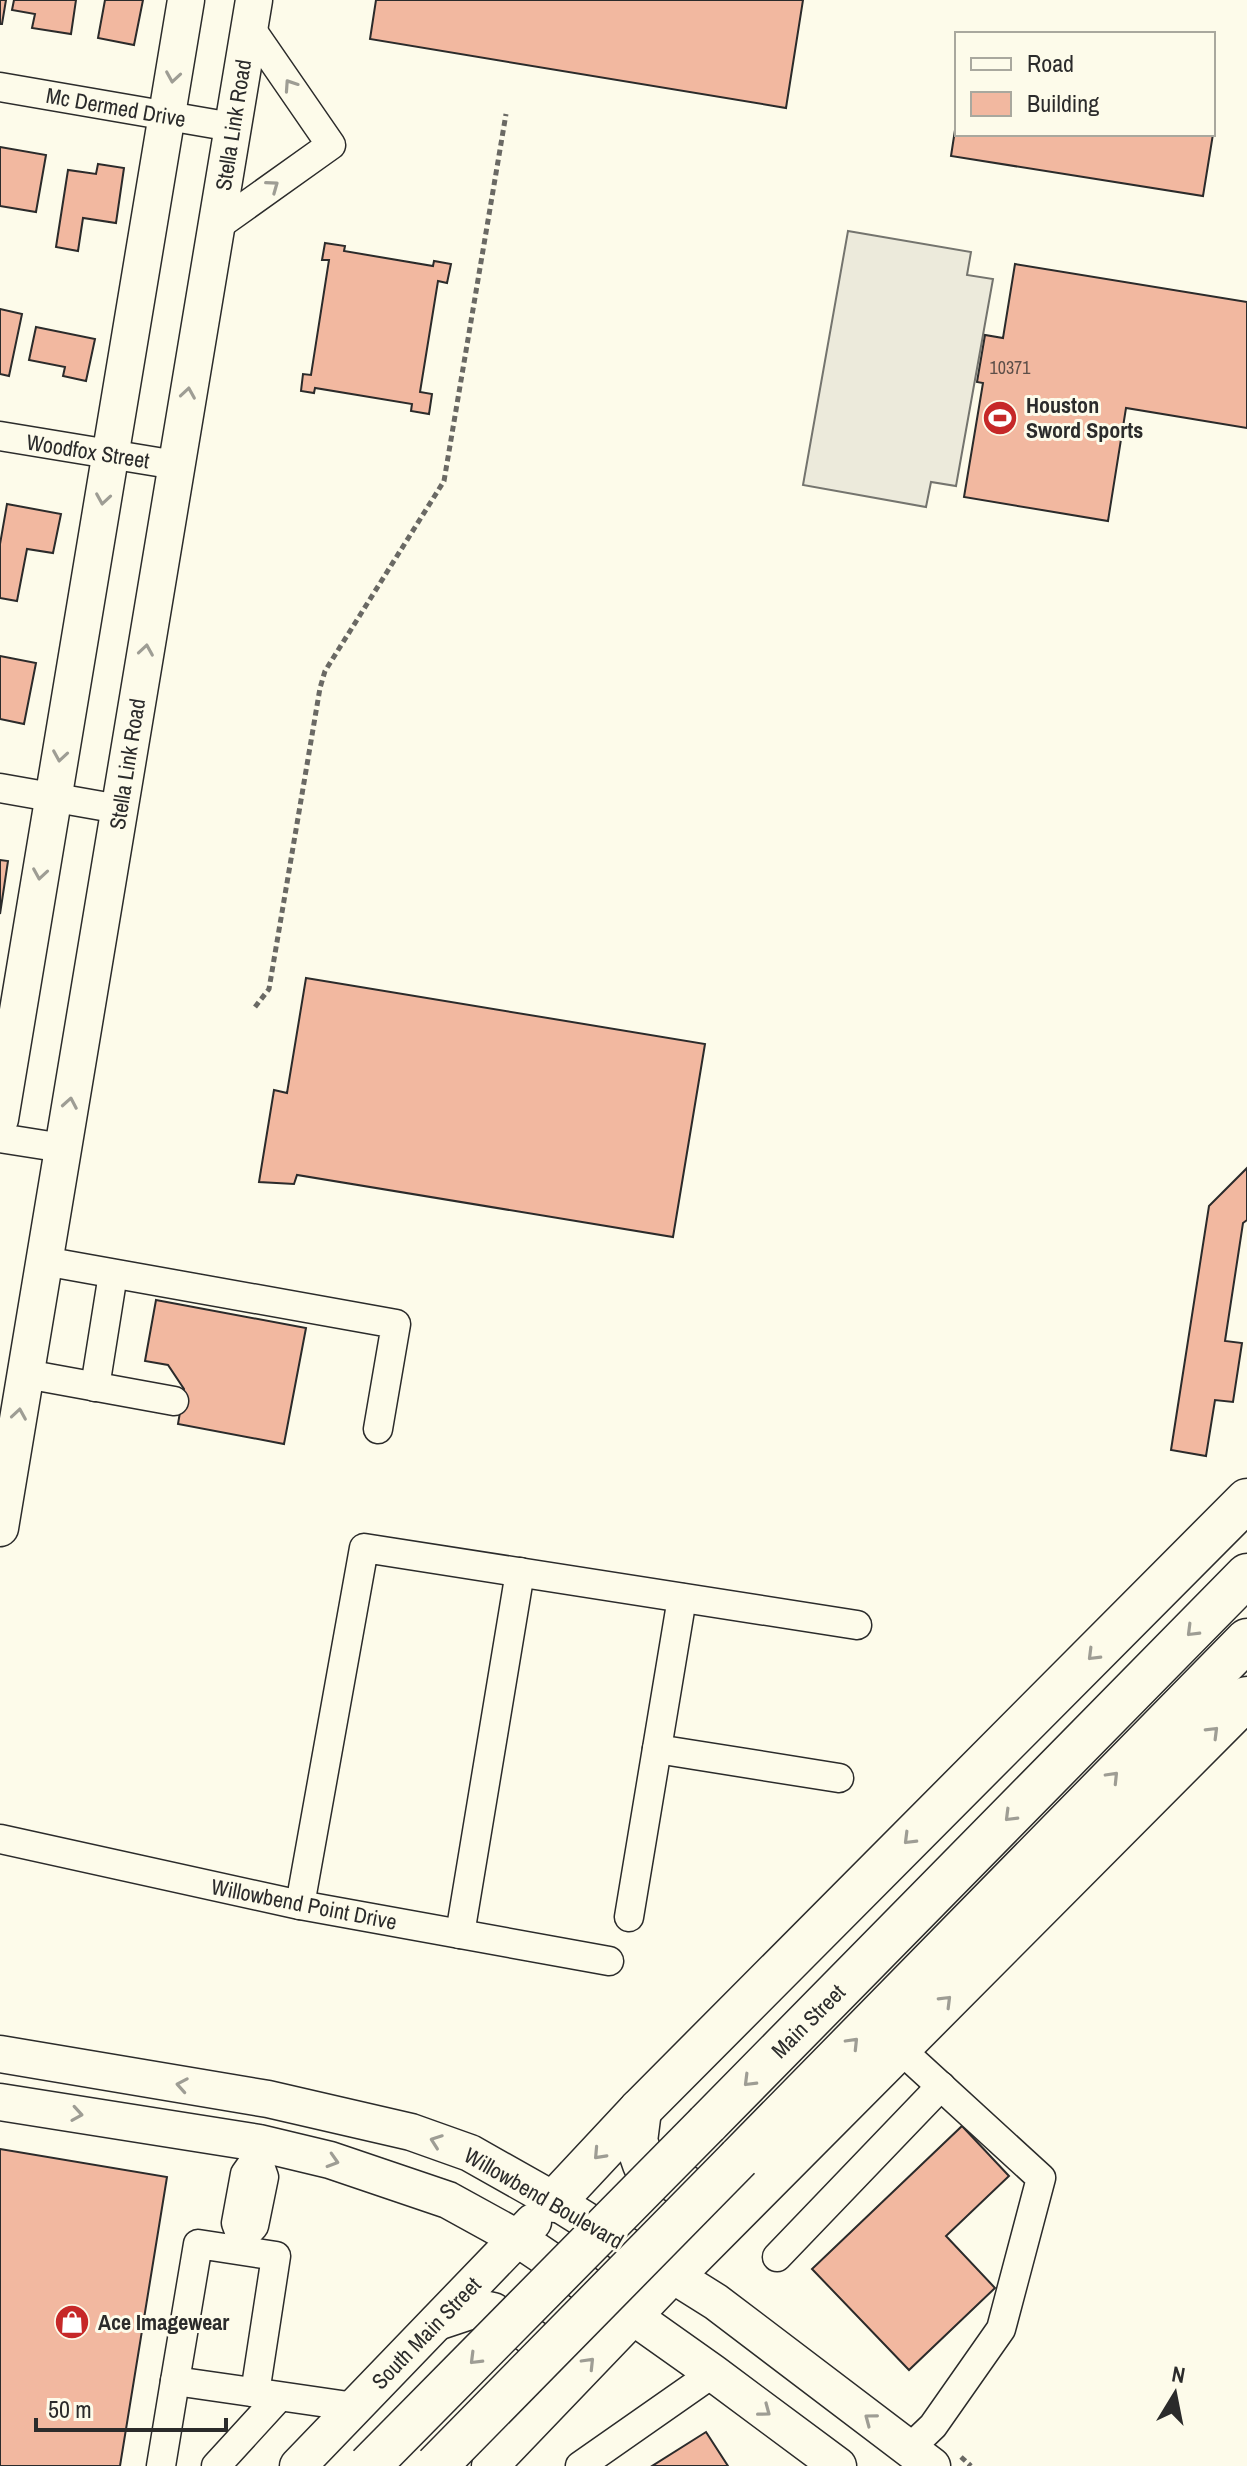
<svg xmlns="http://www.w3.org/2000/svg" width="1247" height="2466" viewBox="0 0 1247 2466" font-family="'Archivo Narrow',sans-serif">
<style>
.parking{fill:#eceadb;stroke:#74746e;stroke-width:2}
.building{fill:#f2b8a0;stroke:#2b2b2b;stroke-width:2}
.lines{fill:none;stroke-linecap:round;stroke-linejoin:round}
.minor-casing{stroke:#2b2b2b;stroke-width:31}
.major-casing{stroke:#2b2b2b;stroke-width:39}
.highway-casing{stroke:#2b2b2b;stroke-width:45}
.path{stroke:#6a6964;stroke-width:5;stroke-dasharray:6 4;stroke-linecap:butt}
.minor{stroke:#fdfbea;stroke-width:28}
.major{stroke:#fdfbea;stroke-width:36}
.highway{stroke:#fdfbea;stroke-width:42}
.highway-bridge-casing{stroke:#2b2b2b;stroke-width:45;stroke-linecap:butt}
.highway-bridge{stroke:#fdfbea;stroke-width:42}
.oneway{stroke:#9e9d94}
.labels{text-anchor:middle;dominant-baseline:central;stroke-width:6;stroke-linejoin:round;paint-order:stroke}
.number-label{font-size:18px;fill:#5d4e48}
.street-label{font-size:22px;fill:#2b2b2b;stroke:#fdfbea}
.poi-label{font-size:22px;font-weight:bold;fill:#2b2b2b;stroke:#fdfbea;text-anchor:start}
</style>
<rect width="100%" height="100%" fill="#fdfbea"/>
<!-- parking -->
<polygon class="parking" points="848,231 971,252 967,275 993,279 956,486 931,482 926,507 803,485"/>
<!-- building -->
<g class="building">
<polygon points="0,0 6,0 2,24 0,24"/>
<polygon points="14,0 76,0 71,34 32,28 35,14 12,10"/>
<polygon points="105,0 143,0 134,45 98,38"/>
<polygon points="376,0 803,0 786,108 370,39"/>
<polygon points="957,117 957,134 1213,134 1203,196 951,156"/>
<polygon points="0,147 46,155 36,212 0,206"/>
<polygon points="98,164 124,168 116,223 83,218 78,251 56,247 68,170 96,174"/>
<polygon points="325,243 345,246 344,251 433,266 434,261 451,264 447,283 438,281 420,392 432,394 429,414 411,411 412,404 315,388 314,393 301,391 303,374 311,375 329,260 322,260"/>
<polygon points="1015,264 1247,302 1247,428 1126,408 1108,521 964,497 983,383 977,382 985,335 1003,338"/>
<polygon points="0,309 22,314 9,376 0,374"/>
<polygon points="36,327 95,339 86,381 63,376 65,367 29,360"/>
<polygon points="7,504 61,514 53,553 27,549 17,601 0,598 0,544"/>
<polygon points="0,656 36,663 24,724 0,719"/>
<polygon points="0,860 8,861 0,914"/>
<polygon points="306,978 705,1044 673,1237 297,1175 294,1184 259,1182 274,1090 287,1093"/>
<polygon points="1247,1168 1247,1220 1243,1223 1225,1341 1242,1343 1233,1402 1215,1400 1206,1456 1171,1450 1209,1206"/>
<polygon points="156,1300 306,1328 284,1444 178,1424 184,1389 168,1365 145,1361"/>
<polygon points="962,2126 1009,2176 946,2236 995,2288 909,2370 812,2269"/>
<polygon points="0,2149 167,2177 120,2466 0,2466"/>
<polygon points="706,2432 728,2466 652,2466"/>
</g>
<g class="lines">
<!-- minor casing -->
<g class="minor-casing">
<g id="minor">
<polyline points="0,87 232,127"/>
<polyline points="216,227 331,145 249,26"/>
<polyline points="0,436 176,465"/>
<polyline points="0,788 119,809"/>
<polyline points="0,1138 63,1148"/>
<polyline points="44,1261 396,1324 378,1429"/>
<polyline points="26,1374 174,1401"/>
<polyline points="95,1387 113,1274"/>
<polyline points="657,1749 839,1778"/>
<polyline points="0,1839 300,1905 609,1961"/>
<polyline points="300,1905 364,1548 857,1625"/>
<polyline points="629,1917 682,1598"/>
<polyline points="460,1934 520,1572"/>
<polyline points="899,2048 1041,2178 1001,2329 933,2426 909,2449"/>
<polygon points="257,2157 264,2177 254,2226 242,2239 236,2223 245,2174"/>
<polyline points="777,2257 941,2086"/>
<polyline points="175,2381 198,2244 276,2256 255,2393"/>
<polyline points="161,2466 175,2381 355,2407"/>
<polyline points="216,2466 279,2397"/>
<polyline points="580,2466 713,2373"/>
</g>
</g>
<!-- major casing -->
<g class="major-casing">
<g id="major">
<polyline points="0,1119 186,0"/>
<polyline points="0,1528 254,0"/>
<polyline points="0,2054 268,2099 411,2132 470,2153 555,2201 716,2302 932,2466"/>
<polyline points="0,2102 259,2143 330,2160 448,2200 517,2238 634,2317 713,2373 838,2466"/>
<polyline points="437,2322 479,2308 493,2311 545,2346 553,2373 551,2380"/>
<polyline points="298,2466 533,2222"/>
<polyline points="490,2466 673,2275"/>
</g>
</g>
<!-- highway casing -->
<g class="highway-casing">
<g id="highway">
<polyline points="640,2110 636,2141 644,2164 710,2200 737,2201"/>
<polyline points="707,2124 1247,1575"/>
<polyline points="739,2158 1247,1640"/>
<polyline points="555,2201 640,2110 1247,1500"/>
<polyline points="673,2275 1247,1698"/>
</g>
</g>
<!-- path -->
<g class="path">
<polyline points="255,1007 269,989 320,688 325,671 444,481 506,114"/>
<polyline points="961,2457 971,2466"/>
</g>
<!-- minor -->
<use href="#minor" class="minor"/>
<!-- major -->
<use href="#major" class="major"/>
<!-- highway -->
<use href="#highway" class="highway"/>
<!-- highway-bridge casing -->
<g class="highway-bridge-casing">
<g id="highway-bridge">
<polyline points="369,2466 707,2124"/>
<polyline points="436,2466 739,2158"/>
</g>
</g>
<!-- highway-bridge -->
<use href="#highway-bridge" class="highway-bridge"/>
</g>
<!-- one-way arrows -->
<defs><path id="oneway-chevron" d="M-2-3.5L2.5 0L-2 3.5" fill="none" stroke-width="1.6" stroke-linecap="round" stroke-linejoin="round" transform="scale(2)"/></defs>
<g class="oneway">
<use href="#oneway-chevron" transform="translate(173 77) rotate(99)"/>
<use href="#oneway-chevron" transform="translate(290 85) rotate(-124)"/>
<use href="#oneway-chevron" transform="translate(273 186) rotate(-36)"/>
<use href="#oneway-chevron" transform="translate(188 393) rotate(-81)"/>
<use href="#oneway-chevron" transform="translate(103 499) rotate(99)"/>
<use href="#oneway-chevron" transform="translate(146 650) rotate(-81)"/>
<use href="#oneway-chevron" transform="translate(60 756) rotate(99)"/>
<use href="#oneway-chevron" transform="translate(40 874) rotate(99)"/>
<use href="#oneway-chevron" transform="translate(70 1103) rotate(-80)"/>
<use href="#oneway-chevron" transform="translate(19 1414) rotate(-81)"/>
<use href="#oneway-chevron" transform="translate(1192 1631) rotate(135)"/>
<use href="#oneway-chevron" transform="translate(1093 1655) rotate(135)"/>
<use href="#oneway-chevron" transform="translate(1213 1732) rotate(-45)"/>
<use href="#oneway-chevron" transform="translate(1113 1777) rotate(-46)"/>
<use href="#oneway-chevron" transform="translate(1010 1816) rotate(135)"/>
<use href="#oneway-chevron" transform="translate(909 1839) rotate(135)"/>
<use href="#oneway-chevron" transform="translate(946 2001) rotate(-45)"/>
<use href="#oneway-chevron" transform="translate(853 2043) rotate(-46)"/>
<use href="#oneway-chevron" transform="translate(749 2081) rotate(135)"/>
<use href="#oneway-chevron" transform="translate(182 2085) rotate(-170)"/>
<use href="#oneway-chevron" transform="translate(77 2114) rotate(9)"/>
<use href="#oneway-chevron" transform="translate(436 2141) rotate(-160)"/>
<use href="#oneway-chevron" transform="translate(599 2154) rotate(133)"/>
<use href="#oneway-chevron" transform="translate(333 2161) rotate(17)"/>
<use href="#oneway-chevron" transform="translate(475 2359) rotate(135)"/>
<use href="#oneway-chevron" transform="translate(589 2363) rotate(-46)"/>
<use href="#oneway-chevron" transform="translate(765 2411) rotate(37)"/>
<use href="#oneway-chevron" transform="translate(870 2419) rotate(-143)"/>
</g>
<!-- icons -->
<defs>
<g id="stadium-disc" transform="scale(1.8)"><circle r="9.5" fill="#c62828" stroke="#fdfbea"/><path d="M0-5a6.5 5 0 1 0 0 10a6.5 5 0 1 0 0-10ZM-3.5-1.8h7v3.6h-7Z" fill="#fff"/></g>
<g id="shop-disc" transform="scale(1.8)"><circle r="9.5" fill="#c62828" stroke="#fdfbea"/><path d="M-5-2.5h2.3a2.7 3.5 0 0 1 5.4 0H5L5.5 6h-11ZM-1.5-2.5h3a1.5 2.3 0 0 0-3 0Z" fill="#fff"/></g>
</defs>
<g fill-rule="evenodd">
<use href="#stadium-disc" x="1000" y="418"/>
<use href="#shop-disc" x="72" y="2322"/>
</g>
<g class="labels">
<!-- number labels -->
<g class="number-label">
<text x="1010" y="367">10371</text>
</g>
<!-- street labels -->
<g class="street-label">
<text transform="translate(116 107) rotate(10)">Mc Dermed Drive</text>
<text transform="translate(233 125) rotate(-81)">Stella Link Road</text>
<text transform="translate(88 451) rotate(9)">Woodfox Street</text>
<text transform="translate(127 764) rotate(-81)">Stella Link Road</text>
<text transform="translate(304 1904) rotate(11)">Willowbend Point Drive</text>
<text transform="translate(808 2021) rotate(-45)">Main Street</text>
<text transform="translate(544 2198) rotate(30)">Willowbend Boulevard</text>
<text transform="translate(426 2333) rotate(-46)">South Main Street</text>
</g>
<!-- poi labels -->
<g class="poi-label">
<text x="1026" y="405">Houston<tspan x="1026" dy="25">Sword Sports</tspan></text>
<text x="98" y="2322">Ace Imagewear</text>
</g>
</g>
<!-- legend -->
<rect x="955" y="32" width="260" height="104" fill="#fdfbea" stroke="#a9a89e" stroke-width="2"/>
<rect x="971" y="58" width="40" height="12" fill="#fdfbea" stroke="#a9a89e" stroke-width="2"/>
<text x="1027" y="72" font-size="24" fill="#2b2b2b">Road</text>
<rect x="971" y="92" width="40" height="24" fill="#f2b8a0" stroke="#a9a89e" stroke-width="2"/>
<text x="1027" y="112" font-size="24" fill="#2b2b2b">Building</text>
<!-- north arrow -->
<g transform="translate(1175 2394) rotate(10)" stroke="#fdfbea" stroke-width="6" paint-order="stroke">
<path d="M0-6L14 30L0 20L-14 30Z" fill="#2b2b2b"/>
<text y="-12" font-size="22" font-weight="bold" text-anchor="middle" fill="#2b2b2b">N</text>
</g>
<!-- scale -->
<path d="M36 2418v12h190v-12" fill="none" stroke="#2b2b2b" stroke-width="4"/>
<text x="48" y="2418" font-size="24" fill="#2b2b2b" stroke="#fdfbea" stroke-width="6" paint-order="stroke">50 m</text>
</svg>
